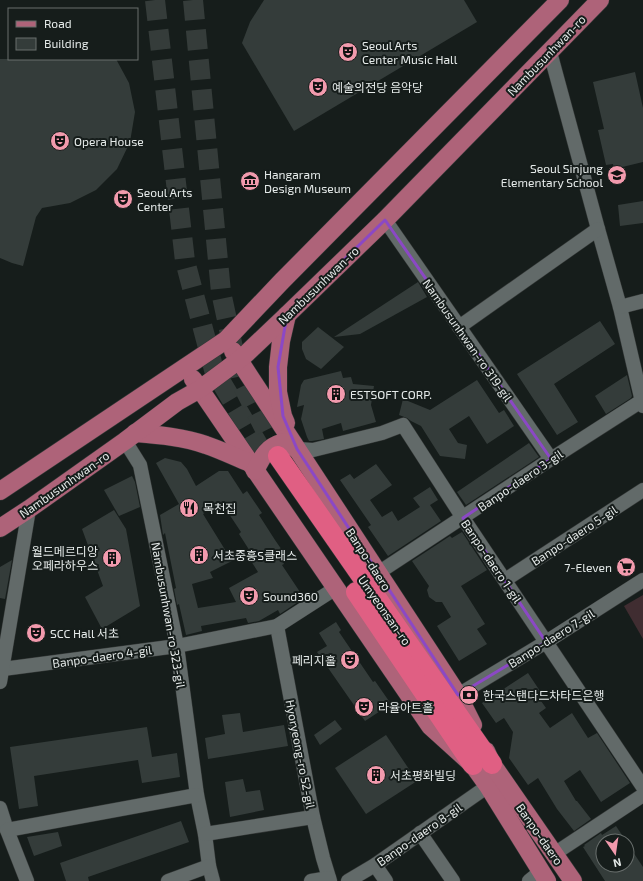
<svg xmlns="http://www.w3.org/2000/svg" width="643" height="881" viewBox="0 0 643 881" font-family="'Exo 2','Noto Sans KR',sans-serif">
<style>
.green{fill:#402d31}
.building{fill:#343c3a;fill-rule:evenodd}
.lines{fill:none;stroke-linecap:round;stroke-linejoin:round}
.highway-tunnel{stroke:#353c3a;stroke-width:20;stroke-dasharray:20 10;stroke-linecap:butt}
.minor-casing{stroke:#353938;stroke-width:15}
.major-casing{stroke:#353938;stroke-width:19}
.highway-casing{stroke:#353938;stroke-width:21}
.minor{stroke:#626a69;stroke-width:14}
.major{stroke:#ae6379;stroke-width:18}
.highway{stroke:#e05f83;stroke-width:20}
.marked{fill:none;stroke:#8b48c5;stroke-width:3;stroke-linejoin:round}
.labels{text-anchor:middle;dominant-baseline:central;stroke-width:4;stroke-linejoin:round;paint-order:stroke}
.poi-label{font-size:12px;fill:#e5eae9;stroke:#161d1b;text-anchor:start}
.street-label{font-size:12px;fill:#e5eae9;stroke:#161d1b}
</style>
<rect width="100%" height="100%" fill="#161d1b"/>
<!-- green -->
<polygon class="green" points="643,595 643,639 624,606"/>
<!-- building -->
<g class="building">
<polygon points="264,0 464,0 477,22 294,131 242,43 250,22"/>
<polygon points="0,59 116,59 129,83 135,112 130,142 117,169 96,190 70,203 42,208 36,217 23,266 12,263 0,258"/>
<polygon points="635,72 643,108 643,162 614,169 613,164 606,165 598,130 604,129 593,82"/>
<polygon points="643,201 643,223 620,226 618,205"/>
<polygon points="418,282 427,297 360,334 334,337"/>
<polygon points="600,321 615,344 554,384 578,422 557,435 517,374"/>
<polygon points="318,327 344,347 321,369 306,359 302,349 302,342"/>
<polygon points="341,371 343,378 351,377 353,384 374,386 371,405 376,422 343,431 341,423 322,429 324,439 312,441 309,441 307,437 301,419 304,405 297,407 301,385 304,380"/>
<polygon points="627,375 632,396 631,398 606,414 595,396"/>
<polygon points="477,380 499,413 504,410 514,426 487,444 469,416 449,429 458,443 467,445 465,459 440,456 421,426 411,421 407,418 399,415 403,399 430,410"/>
<polygon points="529,443 539,457 466,505 457,492"/>
<path d="M165,458l16,4 6,7 9,17 23,-15h9l15,23 4,-3 15,22 -3,2 16,25 9,13 -2,7 2,4 -2,1 22,33 -24,16 -2,-4 -19,11 -11,2 -2,-5 -45,8 1,5 -16,4 -7,-31 -2,1 -3,-16 2,-1 -11,-55 -2,2 -3,-20 19,-11 -23,-41zM221,502l20,30 -2,2 16,25 -4,2 7,11 -29,16 7,14 -38,6 -6,-24 21,-6 -3,-6 22,-11 -29,-47z"/>
<polygon points="376,464 392,485 370,500 382,517 392,511 398,521 420,507 413,498 430,487 438,500 430,505 441,521 388,556 368,527 371,525 340,480 350,474 354,479"/>
<polygon points="132,476 135,482 140,507 119,516 104,490"/>
<polygon points="114,510 126,529 140,606 102,629 85,597 103,586 82,529"/>
<polygon points="462,532 487,570 461,586 485,624 477,629 487,644 459,661 437,626 451,617 442,602 436,602 429,597 427,590 429,586 412,561 450,536 452,538"/>
<polygon points="12,560 5,599 0,598 0,567"/>
<polygon points="336,622 341,630 339,632 373,682 375,681 391,704 365,721 317,652 327,646 319,633"/>
<polygon points="528,673 540,691 536,694 546,708 539,713 550,728 572,713 588,738 597,733 630,783 601,802 580,770 564,781 576,801 577,801 591,819 574,831 557,809 538,778 528,785 509,758 513,732 504,718 496,723 482,703"/>
<polygon points="240,713 243,732 284,725 288,746 208,759 205,738 225,734 222,715"/>
<polygon points="335,720 342,729 320,745 314,735"/>
<polygon points="147,727 152,757 177,753 180,777 142,783 138,760 34,776 38,806 19,809 10,747"/>
<polygon points="386,735 417,781 366,814 335,768"/>
<polygon points="243,779 246,792 260,790 264,810 230,817 225,782"/>
<polygon points="181,821 189,842 88,877 89,881 66,881 60,863"/>
<polygon points="616,826 626,841 603,841 603,865 627,865 627,843 643,867 643,881 605,881 583,847 585,846 584,845 601,833 602,835"/>
<polygon points="58,832 62,846 34,856 27,837"/>
</g>
<g class="lines">
<!-- highway-tunnel -->
<g class="highway-tunnel">
<polyline points="155,0 185,261 214,370 269,463"/>
<polyline points="193,0 221,292 240,380 274,447"/>
</g>
<!-- minor casing -->
<g class="minor-casing">
<g id="minor">
<polyline points="550,52 598,229 620,307 643,406"/>
<polyline points="385,220 551,459"/>
<polyline points="620,307 643,301"/>
<polyline points="459,327 598,229"/>
<polyline points="125,441 140,465 177,646 197,795 205,834 209,866 213,881"/>
<polyline points="297,449 313,450 382,433 403,425 463,518 643,787"/>
<polyline points="378,573 551,459 643,400"/>
<polyline points="505,580 643,490"/>
<polyline points="277,626 313,817 323,858 330,881"/>
<polyline points="0,670 3,669 177,646 277,626 336,588"/>
<polyline points="0,682 29,509"/>
<polyline points="458,695 546,642 643,580"/>
<polyline points="0,808 7,830 27,881"/>
<polyline points="7,830 197,795"/>
<polyline points="420,833 453,881"/>
<polyline points="205,834 313,817"/>
<polyline points="554,854 643,795"/>
<polyline points="375,865 386,881"/>
<polyline points="168,881 209,866"/>
<polyline points="311,881 329,878"/>
<polyline points="348,881 375,865 488,786"/>
<polyline points="529,881 540,872"/>
</g>
</g>
<!-- major casing -->
<g class="major-casing">
<g id="major">
<polyline points="233,351 458,695 473,725"/>
<polyline points="193,379 430,726 473,765 488,786 547,881"/>
<polyline points="286,423 283,416 278,392 278,367 281,341 287,315"/>
<path d="M135,433c24,2 49,4 71,12 15,5 29,12 44,18"/>
<path d="M255,471c8,-16 12,-24 29,-29l13,7"/>
<polyline points="0,491 226,340 282,281 560,0"/>
<polyline points="0,528 29,509 125,441 177,402 200,389 239,360 247,353 287,315 385,220 600,0"/>
<polyline points="486,751 492,764 573,881"/>
</g>
</g>
<!-- highway casing -->
<g class="highway-casing">
<g id="highway">
<polyline points="278,456 492,764"/>
<polyline points="356,592 473,765"/>
</g>
</g>
<!-- minor -->
<use href="#minor" class="minor"/>
<!-- major -->
<use href="#major" class="major"/>
<!-- highway -->
<use href="#highway" class="highway"/>
</g>
<!-- marked area -->
<path class="marked" d="M385,220l166,239 -88,59 83,124 -88,53 -161,-246 -14,-33 -5,-49 9,-52z"/>
<!-- icons -->
<defs>
<g id="theatre-disc" transform="scale(1)"><circle r="9.5" fill="#f29aad" stroke="#161d1b"/><path d="M-5-5.5Q0-4 5-5.5V0Q5 5 0 6Q-5 5-5 0ZM-3.3-2.5H-1v1.5H-3.3ZM1-2.5H3.3v1.5H1ZM-2.8 1Q0 5.5 2.8 1Z" fill="#111"/></g>
<g id="school-disc" transform="scale(1)"><circle r="9.5" fill="#f29aad" stroke="#161d1b"/><path d="M0-5L7-2L0 1L-7-2ZM-4 1L0 2.5L4 1V4Q0 6-4 4Z" fill="#111"/></g>
<g id="museum-disc" transform="scale(1)"><circle r="9.5" fill="#f29aad" stroke="#161d1b"/><path d="M0-6L6-3V-2H-6V-3ZM-5-1h2V3h-2ZM-1-1h2V3h-2ZM3-1h2V3H3ZM-6 4H6V6H-6Z" fill="#111"/></g>
<g id="building-disc" transform="scale(1)"><circle r="9.5" fill="#f29aad" stroke="#161d1b"/><path d="M-4-6H4V6H1V3H-1V6H-4ZM-2.5-4.3h1.7v1.8h-1.7ZM.8-4.3h1.7v1.8H.8ZM-2.5-1h1.7V.8h-1.7ZM.8-1h1.7V.8H.8Z" fill="#111"/></g>
<g id="restaurant-disc" transform="scale(1)"><circle r="9.5" fill="#f29aad" stroke="#161d1b"/><path d="M-5-6h1v4h1v-4h1v4h1v-4h1v5L-1.5 .5V6h-2V.5L-5-1ZM5-6V6H3V1.5H1.5Q1.5-4 5-6Z" fill="#111"/></g>
<g id="supermarket-disc" transform="scale(1)"><circle r="9.5" fill="#f29aad" stroke="#161d1b"/><path d="M-6-5.5h2.5l.6 2H6L4.5 2H-2.5L-4.4-4H-6ZM-1.5 3.2a1.3 1.3 0 1 0 .1 0ZM3 3.2a1.3 1.3 0 1 0 .1 0Z" fill="#111"/></g>
<g id="bank-disc" transform="scale(1)"><circle r="9.5" fill="#f29aad" stroke="#161d1b"/><path d="M-6-4H6V4H-6ZM0-2.3a2.3 2.3 0 1 0 0 4.6a2.3 2.3 0 1 0 0-4.6Z" fill="#111"/></g>
</defs>
<g fill-rule="evenodd">
<use href="#theatre-disc" x="348" y="52"/>
<use href="#theatre-disc" x="318" y="87"/>
<use href="#theatre-disc" x="60" y="141"/>
<use href="#school-disc" x="617" y="175"/>
<use href="#museum-disc" x="250" y="181"/>
<use href="#theatre-disc" x="123" y="199"/>
<use href="#building-disc" x="336" y="394"/>
<use href="#restaurant-disc" x="189" y="508"/>
<use href="#building-disc" x="199" y="555"/>
<use href="#building-disc" x="112" y="558"/>
<use href="#supermarket-disc" x="626" y="567"/>
<use href="#theatre-disc" x="249" y="596"/>
<use href="#theatre-disc" x="36" y="633"/>
<use href="#theatre-disc" x="350" y="660"/>
<use href="#bank-disc" x="469" y="695"/>
<use href="#theatre-disc" x="364" y="707"/>
<use href="#building-disc" x="376" y="775"/>
</g>
<g class="labels">
<!-- poi labels -->
<g class="poi-label">
<text x="362" y="45">Seoul Arts<tspan x="362" dy="14">Center Music Hall</tspan></text>
<text x="332" y="87">예술의전당 음악당</text>
<text x="74" y="141">Opera House</text>
<text x="603" y="168" text-anchor="end">Seoul Sinjung<tspan x="603" dy="14">Elementary School</tspan></text>
<text x="264" y="174">Hangaram<tspan x="264" dy="14">Design Museum</tspan></text>
<text x="137" y="192">Seoul Arts<tspan x="137" dy="14">Center</tspan></text>
<text x="350" y="394">ESTSOFT CORP.</text>
<text x="203" y="508">목천집</text>
<text x="98" y="551" text-anchor="end">월드메르디앙<tspan x="98" dy="14">오페라하우스</tspan></text>
<text x="213" y="555">서초중흥S클래스</text>
<text x="612" y="567" text-anchor="end">7-Eleven</text>
<text x="263" y="596">Sound360</text>
<text x="50" y="633">SCC Hall 서초</text>
<text x="336" y="660" text-anchor="end">페리지홀</text>
<text x="483" y="695">한국스탠다드차타드은행</text>
<text x="378" y="707">라율아트홀</text>
<text x="390" y="775">서초평화빌딩</text>
</g>
<!-- street labels -->
<g class="street-label">
<text transform="translate(546 55) rotate(-46)">Nambusunhwan-ro</text>
<text transform="translate(318 285) rotate(-44)">Nambusunhwan-ro</text>
<text transform="translate(468 340) rotate(55)">Nambusunhwan-ro 319-gil</text>
<text transform="translate(520 480) rotate(-34)">Banpo-daero 3-gil</text>
<text transform="translate(64 484) rotate(-35)">Nambusunhwan-ro</text>
<text transform="translate(574 535) rotate(-33)">Banpo-daero 5-gil</text>
<text transform="translate(369 559) rotate(57)">Banpo-daero</text>
<text transform="translate(492 561) rotate(56)">Banpo-daero 1-gil</text>
<text transform="translate(385 610) rotate(55)">Umyeonsan-ro</text>
<text transform="translate(169 615) rotate(80)">Nambusunhwan-ro 323-gil</text>
<text transform="translate(551 638) rotate(-32)">Banpo-daero 7-gil</text>
<text transform="translate(102 656) rotate(-8)">Banpo-daero 4-gil</text>
<text transform="translate(301 754) rotate(79)">Hyoryeong-ro 52-gil</text>
<text transform="translate(419 834) rotate(-35)">Banpo-daero 8-gil</text>
<text transform="translate(540 834) rotate(55)">Banpo-daero</text>
</g>
</g>
<!-- legend -->
<rect x="8" y="8" width="130" height="52" fill="#161d1b" stroke="#696f6d"/>
<rect x="16" y="21" width="20" height="6" fill="#ae6379" stroke="#696f6d"/>
<text x="44" y="28" font-size="12" fill="#e5eae9">Road</text>
<rect x="16" y="38" width="20" height="12" fill="#343c3a" stroke="#696f6d"/>
<text x="44" y="48" font-size="12" fill="#e5eae9">Building</text>
<!-- north arrow -->
<g transform="translate(615 853) rotate(167)"><circle r="19" fill="#161d1b" stroke="#696f6d"/>
<path d="M0-3L7 15L0 10L-7 15Z" fill="#f29aad"/>
<text y="-6" font-size="11" font-weight="bold" text-anchor="middle" fill="#e5eae9">N</text>
</g>
</svg>
